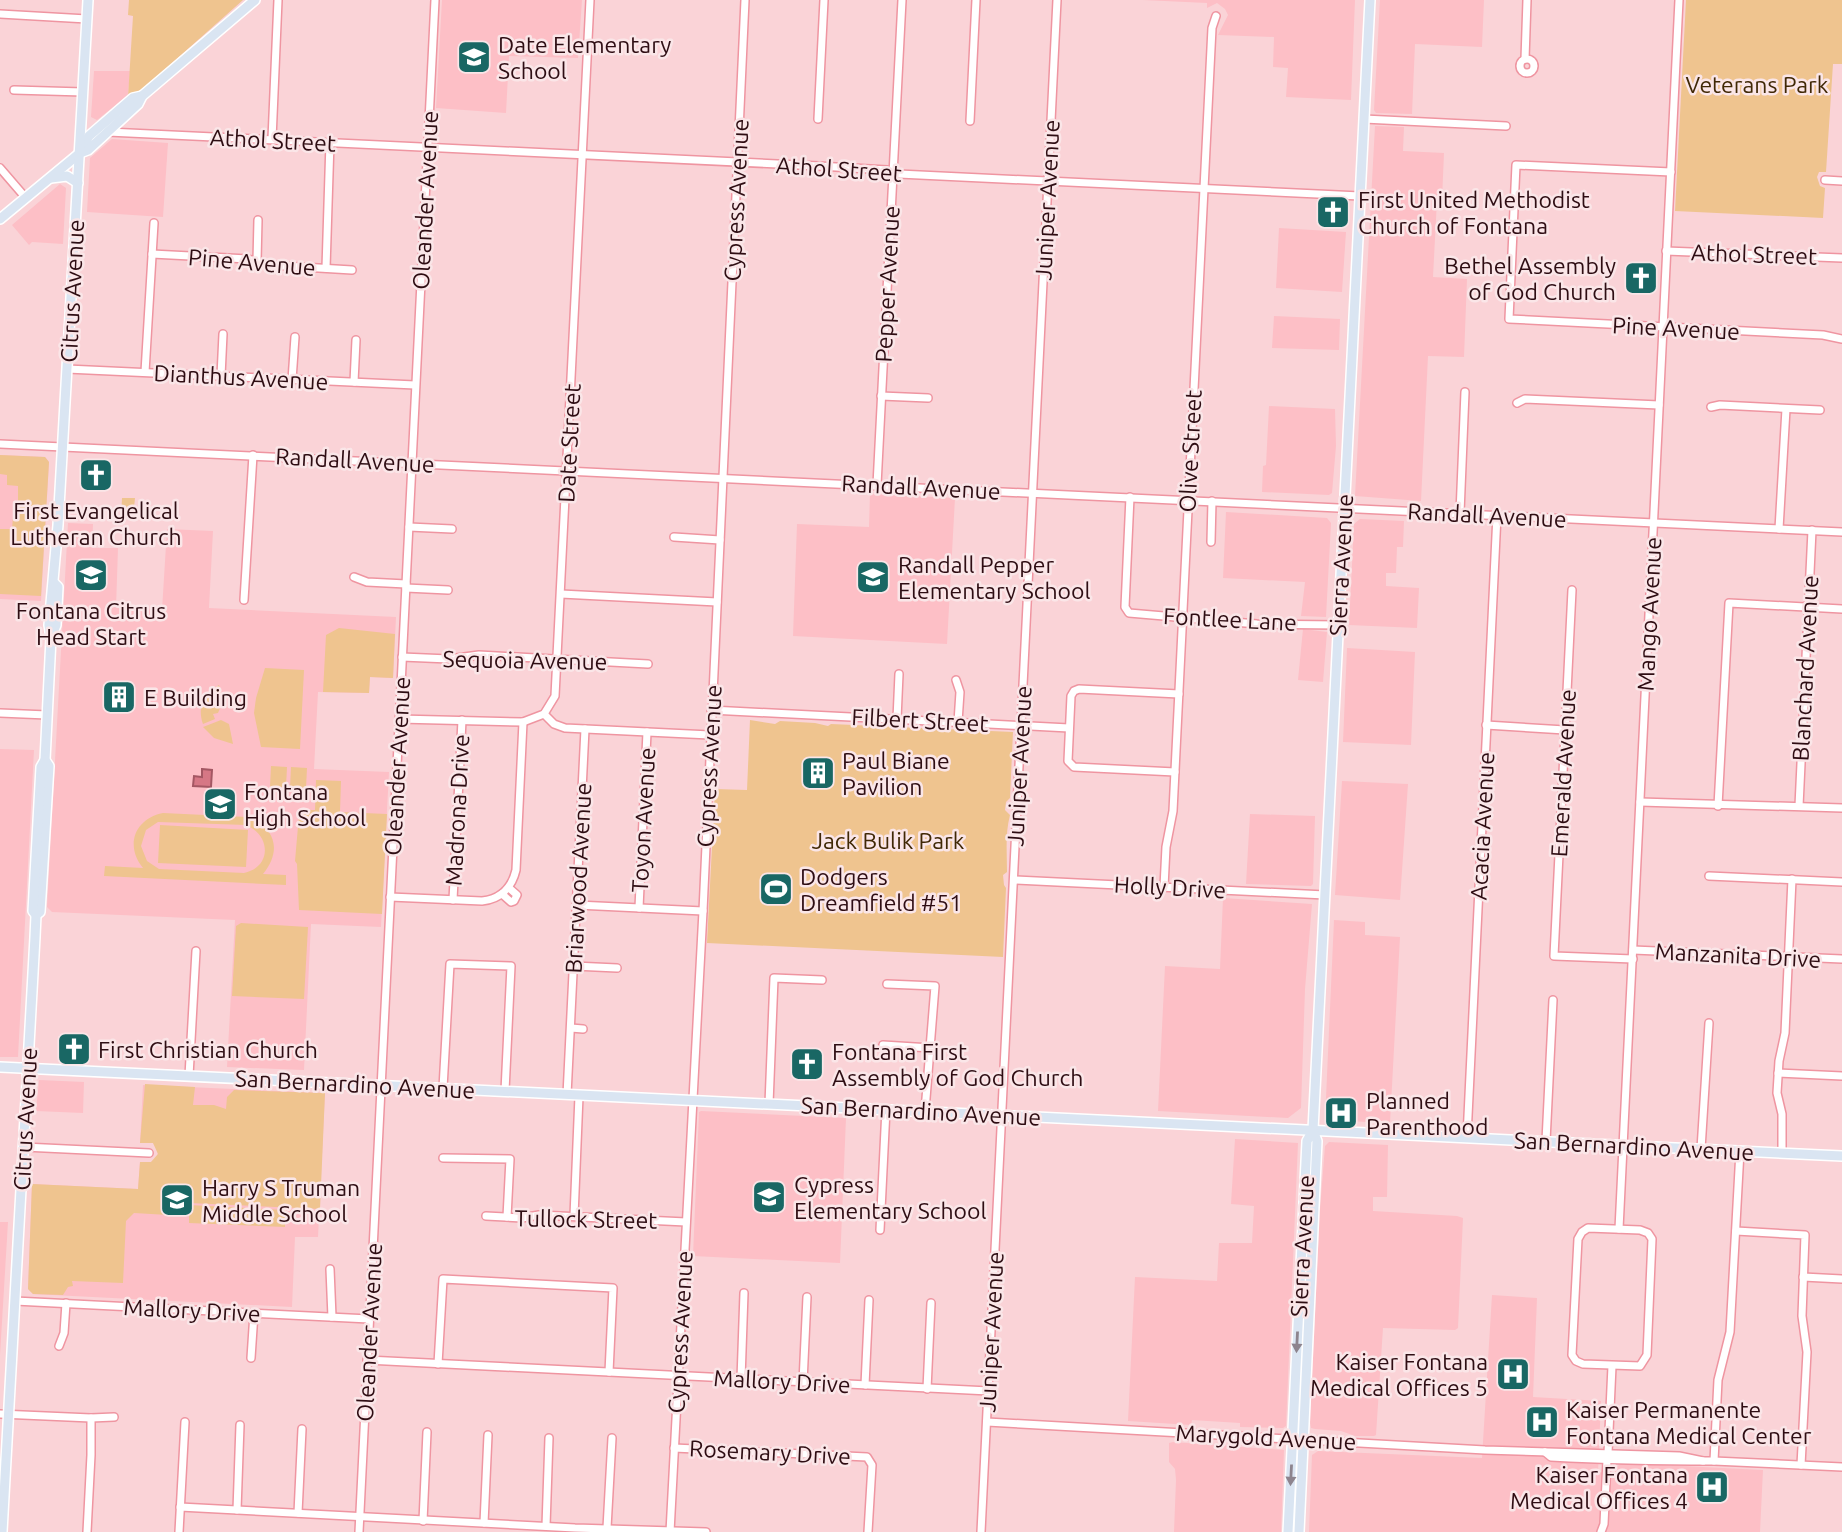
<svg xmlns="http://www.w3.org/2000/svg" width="1842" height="1532" viewBox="0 0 1842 1532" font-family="Ubuntu,sans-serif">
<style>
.built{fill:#fdbfc6}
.green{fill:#efc48f;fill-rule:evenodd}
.water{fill:#d67785;stroke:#a45763;stroke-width:2}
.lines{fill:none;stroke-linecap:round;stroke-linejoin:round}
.minor-casing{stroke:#ef95a1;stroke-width:10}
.major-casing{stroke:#fff;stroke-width:12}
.minor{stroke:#fff;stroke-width:7}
.major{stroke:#dae5f2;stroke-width:9}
.oneway{fill:#8d848e}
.labels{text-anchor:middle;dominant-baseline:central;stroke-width:5;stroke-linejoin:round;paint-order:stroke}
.poi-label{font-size:23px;fill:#2e0d13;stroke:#fae6e8;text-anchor:start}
.park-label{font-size:23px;fill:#402805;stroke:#fae6e8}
.street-label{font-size:23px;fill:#2e0d13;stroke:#fae6e8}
</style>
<rect width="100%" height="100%" fill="#fad3d7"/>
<!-- built -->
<g class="built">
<polygon points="442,0 582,0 578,58 509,56 506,113 436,108"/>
<polygon points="1143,0 1355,0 1351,100 1286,97 1288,68 1273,67 1274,37 1218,35 1228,15 1225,9 1217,3 1207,8 1207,3"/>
<polygon points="1380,0 1484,0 1482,47 1415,44 1412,114 1376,113 1374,110"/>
<polygon points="94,71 130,71 128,95 97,120 91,117"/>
<polygon points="1375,126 1404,127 1403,151 1444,153 1442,200 1437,200 1433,277 1467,279 1464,357 1428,356 1421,501 1355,496"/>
<polygon points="112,139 168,143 163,217 87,212 90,158"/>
<polygon points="60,184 66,188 63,244 32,242 29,245 12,225"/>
<polygon points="1279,228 1346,232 1342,292 1276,288"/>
<polygon points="1274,316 1340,319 1339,350 1272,348"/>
<polygon points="1269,406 1335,409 1336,446 1332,493 1329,495 1262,492 1263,466 1266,465"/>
<polygon points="0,455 45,457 49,462 41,601 0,599"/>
<polygon points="870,494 955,498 947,644 793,636 797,524 869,527"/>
<polygon points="1226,512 1327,518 1331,523 1326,617 1301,616 1305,582 1223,578"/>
<polygon points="1360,519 1404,521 1403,547 1397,547 1396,573 1386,573 1386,586 1419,588 1417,628 1349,625 1354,524"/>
<polygon points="68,523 93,524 92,548 118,548 116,608 162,610 167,529 213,531 209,608 396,617 393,678 370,677 369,693 318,692 314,769 389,772 381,927 311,924 304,1070 227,1067 235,920 52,912 47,907"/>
<polygon points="1303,629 1327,632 1323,682 1298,680"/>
<polygon points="1347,648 1415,652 1411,745 1343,742"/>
<polygon points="0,749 34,750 18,1057 0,1057"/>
<polygon points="1342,781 1408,784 1400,900 1335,895"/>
<polygon points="1250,814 1315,816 1313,884 1311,886 1246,884"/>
<polygon points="1223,898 1312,904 1305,989 1301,1108 1288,1118 1158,1111 1165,966 1220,969"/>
<polygon points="1334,920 1365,922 1365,935 1400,937 1390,1123 1325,1120"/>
<polygon points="39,1080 84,1082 83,1113 36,1111"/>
<polygon points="143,1085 325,1093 318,1237 295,1237 292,1307 33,1294 28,1289 32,1184 138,1189 140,1162 151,1162 157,1158 158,1150 153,1143 140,1143"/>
<polygon points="701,1111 846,1118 840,1263 693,1256 699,1112"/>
<polygon points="1235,1139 1298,1143 1286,1426 1283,1428 1240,1427 1240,1423 1192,1420 1191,1425 1128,1421 1135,1277 1217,1281 1219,1243 1252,1243 1254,1206 1231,1204"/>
<polygon points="1329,1142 1388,1145 1387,1197 1373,1197 1373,1211 1457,1216 1463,1218 1458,1328 1455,1330 1383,1328 1376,1435 1374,1436 1355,1436 1341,1431 1315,1429 1311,1428 1310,1422 1320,1209 1325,1146"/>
<polygon points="0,1222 8,1222 0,1355"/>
<polygon points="1492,1295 1537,1298 1533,1397 1601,1401 1598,1472 1615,1472 1616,1467 1622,1463 1763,1470 1760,1532 1309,1532 1312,1455 1318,1451 1482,1458"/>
<polygon points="1173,1442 1284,1450 1281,1532 1174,1532 1176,1480 1175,1469 1169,1462 1169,1443"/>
</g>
<!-- green -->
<g class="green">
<polygon points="129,0 243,0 136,95 128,97 133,16 128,15"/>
<polygon points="1686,0 1842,0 1842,64 1833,64 1826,172 1819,172 1817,177 1820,186 1825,188 1823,218 1675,211"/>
<polygon points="0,455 45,457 49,462 41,596 0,594 0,529 12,529 14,505 18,505 18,486 7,485 7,475 0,474"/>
<polygon points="122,498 135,498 133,518 121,518"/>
<polygon points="339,628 395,634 393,678 370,677 369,693 323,692 326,635"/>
<polygon points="265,668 304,670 300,749 261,747 254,713 256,698"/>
<path d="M219,685l4,16 -5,12 -5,1 2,5 -12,5c-6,-18 1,-30 16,-39z"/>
<polygon points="221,720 229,724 233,744 214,738 203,727"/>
<path d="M750,720l25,4 5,-3 35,2 13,3 3,-2 182,8 -3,66 -4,4 -1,8 5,5c-5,19 -3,38 -3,57l-4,3 1,10 2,3 -3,69 -296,-14 8,-154 32,1z"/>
<polygon points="271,766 287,767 286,787 270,787"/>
<polygon points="291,767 307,768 306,788 290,788"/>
<polygon points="316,780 341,781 340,812 387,814 382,914 299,910 297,864 295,861 299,815 304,810 315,810"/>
<path d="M163,813l84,4c29,10 35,34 16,57l23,1v10l-182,-9 1,-10 38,2c-18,-22 -9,-49 20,-55zM158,822l88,3c25,10 26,42 -2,48l-85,-4 -12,-8 -6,-15 5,-16z"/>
<polygon points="160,825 248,830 246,867 158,863"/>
<polygon points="241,923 308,927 304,999 232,996 236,926"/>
<polygon points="145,1084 195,1087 193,1105 214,1105 226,1109 227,1097 234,1090 325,1093 320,1209 189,1203 189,1205 285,1210 285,1227 189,1223 189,1209 185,1216 134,1213 126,1221 123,1283 72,1281 73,1286 68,1287 63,1295 33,1294 28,1289 32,1184 138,1189 140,1162 151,1162 158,1154 153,1143 140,1143"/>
</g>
<!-- water -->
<polygon class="water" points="202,769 212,770 211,787 193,786 194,776 202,777"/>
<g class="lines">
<!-- minor casing -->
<g class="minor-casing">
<g id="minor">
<polyline points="0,14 87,19"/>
<polyline points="1525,59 1527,0"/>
<circle cx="1527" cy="66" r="7"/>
<polyline points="14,90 83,92"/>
<polyline points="818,119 824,0"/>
<polyline points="1364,119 1506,126"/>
<polyline points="970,121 976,0"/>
<polyline points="108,132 819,166 887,170 899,174 1360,196"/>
<polyline points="272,139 278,0"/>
<polyline points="0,168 25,197"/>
<polyline points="1671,172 1516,165 1509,319 1823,335 1842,339"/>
<polyline points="1825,180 1842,181"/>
<polyline points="1666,251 1842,258"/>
<polyline points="152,254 248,259 269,265 352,270"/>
<polyline points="257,261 258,220"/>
<polyline points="326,268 330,142"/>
<polyline points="67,369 415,385"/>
<polyline points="145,372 154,223"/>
<polyline points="221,376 223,334"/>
<polyline points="292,380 295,337"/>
<polyline points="354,382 356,340"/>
<polyline points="881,396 928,398"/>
<polyline points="1517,403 1525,399 1659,405"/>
<polyline points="1711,407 1720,405 1820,410"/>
<polyline points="0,444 1842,532"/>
<polyline points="877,485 902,0"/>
<polyline points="1130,497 1125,607 1129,613 1257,624 1339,625"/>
<polyline points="1460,513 1465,392"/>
<polyline points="409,527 452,529"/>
<polyline points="1779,529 1786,409"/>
<polyline points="674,537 720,540"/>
<polyline points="1211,542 1212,501"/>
<polyline points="354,577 367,582 406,584"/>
<polyline points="406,588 448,590"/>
<polyline points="1572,590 1554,956 1633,959"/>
<polyline points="561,594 717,602"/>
<polyline points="244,600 253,455"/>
<polyline points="402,657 449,659 479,655 648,664"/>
<polyline points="956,680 960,692 958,722"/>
<polyline points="711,710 1069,728"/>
<polyline points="0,713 47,715"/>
<polyline points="544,714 554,724 565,728 710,735"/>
<polyline points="399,719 523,722 544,714 555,696 590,0"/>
<polyline points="897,719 899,674"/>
<polyline points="1486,725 1565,730"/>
<polyline points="1175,772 1074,767 1068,761 1071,696 1074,691 1079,689 1179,694"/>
<polyline points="1640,802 1842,808"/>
<polyline points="1718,806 1729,603 1842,609"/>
<polyline points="1799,806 1812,530"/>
<polyline points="1709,876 1842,882"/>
<polyline points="1014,880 1325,895"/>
<polyline points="1164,887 1166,847 1173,811 1212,28 1216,16"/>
<polyline points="502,894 511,902 514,901 517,895 509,888"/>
<path d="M390,897l92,4c19,-2 30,-14 34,-31l7,-148"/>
<polyline points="453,900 462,720"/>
<polyline points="577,905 703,911"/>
<polyline points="639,908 647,732"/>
<polyline points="1633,950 1842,959"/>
<polyline points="574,966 617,968"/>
<polyline points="887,984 935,986 925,1111"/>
<polyline points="571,1028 583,1029"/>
<polyline points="883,1045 931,1048"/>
<polyline points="1778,1073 1842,1076"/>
<polyline points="189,1076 196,951"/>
<polyline points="443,1088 450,964 511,966 505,1091"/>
<polyline points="567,1095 585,729"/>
<polyline points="769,1104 774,978 822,980"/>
<polyline points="1467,1137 1497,515"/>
<polyline points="1546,1141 1553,1000"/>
<polyline points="24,1147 149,1153"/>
<polyline points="1701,1149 1709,1023"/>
<polyline points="1782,1153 1782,1114 1777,1093 1779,1061 1785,1033 1792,879"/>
<polyline points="443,1158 510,1159 507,1217"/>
<polyline points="486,1216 522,1218 539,1215 686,1222"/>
<polyline points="574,1216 579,1096"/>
<polygon points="1588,1228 1640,1230 1648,1233 1652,1239 1647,1355 1640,1366 1583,1364 1576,1361 1572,1355 1578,1239 1582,1232"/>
<polyline points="1619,1229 1679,0"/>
<polyline points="880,1230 886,1109"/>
<polyline points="1736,1231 1805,1235 1802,1316 1807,1352 1801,1465"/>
<polyline points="330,1269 332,1317"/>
<polyline points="1803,1277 1842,1279"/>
<polyline points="15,1301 369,1319"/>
<polyline points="59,1346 64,1333 66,1303"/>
<polyline points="251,1358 254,1313"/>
<polyline points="367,1360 989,1391"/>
<polyline points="438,1364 443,1279 613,1288 609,1372"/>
<polyline points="741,1379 744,1293"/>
<polyline points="803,1382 807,1297"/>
<polyline points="865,1385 869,1300"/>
<polyline points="927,1389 931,1303"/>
<polyline points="0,1414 91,1418 114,1417"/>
<polyline points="987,1422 1485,1450 1679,1456 1703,1461"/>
<polyline points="674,1448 867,1457 872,1465 868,1532"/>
<path d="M1545,1452l6,5c55,3 109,4 163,4l128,6"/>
<polyline points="1608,1453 1612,1366"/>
<polyline points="1714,1461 1718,1380 1730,1332 1740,1151"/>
<polyline points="180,1507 575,1528 706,1532"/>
<polyline points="237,1510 240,1425"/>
<polyline points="298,1513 302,1429"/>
<polyline points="423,1521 427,1432"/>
<polyline points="484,1523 488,1435"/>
<polyline points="546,1526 549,1438"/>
<polyline points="607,1528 612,1438"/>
<polyline points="87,1532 91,1455 91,1418"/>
<polyline points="179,1532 185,1422"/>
<polyline points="359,1532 435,0"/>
<polyline points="670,1532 703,911 745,0"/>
<polyline points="981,1532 1057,0"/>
<polyline points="1601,1532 1604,1524 1607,1460"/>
</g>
</g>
<!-- major casing -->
<g class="major-casing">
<g id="major">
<polyline points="82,149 89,136 133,98 142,96"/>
<polyline points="51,178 67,176 78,183"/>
<polyline points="0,219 80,153 88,150 138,104 142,96 255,0"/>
<polyline points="52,635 56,625 58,587 54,583"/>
<polyline points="36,915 40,912 49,766 45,760 51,638 49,625 58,525 88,0"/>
<polyline points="0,1067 1842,1156"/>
<polyline points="2,1532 35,937 36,915 33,911 41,767 45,760"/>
<polyline points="1288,1532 1307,1141 1313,1130"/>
<polyline points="1299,1532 1317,1141 1313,1130 1370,0"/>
</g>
</g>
<!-- minor -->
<use href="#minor" class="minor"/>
<!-- major -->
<use href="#major" class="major"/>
</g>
<!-- one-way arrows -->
<defs><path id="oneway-solid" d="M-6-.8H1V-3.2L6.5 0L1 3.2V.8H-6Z" transform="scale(1.75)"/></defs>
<g class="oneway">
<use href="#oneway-solid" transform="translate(1297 1342) rotate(93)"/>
<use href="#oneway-solid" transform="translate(1291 1475) rotate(93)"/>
</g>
<!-- icons -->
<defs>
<g id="school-square" transform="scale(1.75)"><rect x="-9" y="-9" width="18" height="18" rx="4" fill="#196764" stroke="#fae6e8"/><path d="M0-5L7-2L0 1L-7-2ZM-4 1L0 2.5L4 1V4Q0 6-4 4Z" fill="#fff"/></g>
<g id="church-square" transform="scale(1.75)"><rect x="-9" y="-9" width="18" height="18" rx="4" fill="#196764" stroke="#fae6e8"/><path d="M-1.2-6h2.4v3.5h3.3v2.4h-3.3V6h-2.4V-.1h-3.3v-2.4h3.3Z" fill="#fff"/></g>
<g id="building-square" transform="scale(1.75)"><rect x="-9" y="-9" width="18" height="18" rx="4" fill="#196764" stroke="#fae6e8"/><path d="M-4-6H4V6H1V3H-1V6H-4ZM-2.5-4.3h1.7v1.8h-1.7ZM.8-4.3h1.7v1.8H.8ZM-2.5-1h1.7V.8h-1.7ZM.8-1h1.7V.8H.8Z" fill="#fff"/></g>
<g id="stadium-square" transform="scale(1.75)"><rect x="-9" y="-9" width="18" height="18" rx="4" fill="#196764" stroke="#fae6e8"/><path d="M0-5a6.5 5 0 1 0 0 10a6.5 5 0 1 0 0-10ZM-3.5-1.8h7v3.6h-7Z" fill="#fff"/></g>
<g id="hospital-square" transform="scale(1.75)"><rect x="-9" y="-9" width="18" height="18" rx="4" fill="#196764" stroke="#fae6e8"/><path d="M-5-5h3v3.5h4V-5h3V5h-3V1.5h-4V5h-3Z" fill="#fff"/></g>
</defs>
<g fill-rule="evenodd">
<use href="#school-square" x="474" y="57"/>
<use href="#church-square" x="1333" y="212"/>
<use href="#church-square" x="1641" y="278"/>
<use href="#church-square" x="96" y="475"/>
<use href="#school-square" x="91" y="575"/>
<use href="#school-square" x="873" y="577"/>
<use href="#building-square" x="119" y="697"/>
<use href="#building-square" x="818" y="773"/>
<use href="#school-square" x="220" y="804"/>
<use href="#stadium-square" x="776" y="889"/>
<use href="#church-square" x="74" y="1049"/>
<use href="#church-square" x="807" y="1064"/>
<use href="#hospital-square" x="1341" y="1113"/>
<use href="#school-square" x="769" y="1197"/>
<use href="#school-square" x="177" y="1200"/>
<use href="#hospital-square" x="1513" y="1374"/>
<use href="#hospital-square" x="1542" y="1422"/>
<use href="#hospital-square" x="1712" y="1487"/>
</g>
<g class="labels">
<!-- poi labels -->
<g class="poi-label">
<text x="498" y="44">Date Elementary<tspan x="498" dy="26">School</tspan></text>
<text x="1358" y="199">First United Methodist<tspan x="1358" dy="26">Church of Fontana</tspan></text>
<text x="1616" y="265" text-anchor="end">Bethel Assembly<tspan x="1616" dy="26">of God Church</tspan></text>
<text x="96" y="510" text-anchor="middle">First Evangelical<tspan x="96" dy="26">Lutheran Church</tspan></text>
<text x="898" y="564">Randall Pepper<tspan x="898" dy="26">Elementary School</tspan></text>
<text x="91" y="610" text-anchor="middle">Fontana Citrus<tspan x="91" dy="26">Head Start</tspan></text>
<text x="144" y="697">E Building</text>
<text x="842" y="760">Paul Biane<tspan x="842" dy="26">Pavilion</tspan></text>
<text x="244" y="791">Fontana<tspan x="244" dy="26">High School</tspan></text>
<text x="800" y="876">Dodgers<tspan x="800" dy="26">Dreamfield #51</tspan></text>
<text x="98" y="1049">First Christian Church</text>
<text x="832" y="1051">Fontana First<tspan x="832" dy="26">Assembly of God Church</tspan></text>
<text x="1366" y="1100">Planned<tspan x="1366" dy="26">Parenthood</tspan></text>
<text x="794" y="1184">Cypress<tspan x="794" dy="26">Elementary School</tspan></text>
<text x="202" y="1187">Harry S Truman<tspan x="202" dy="26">Middle School</tspan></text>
<text x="1488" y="1361" text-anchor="end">Kaiser Fontana<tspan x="1488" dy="26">Medical Offices 5</tspan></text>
<text x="1566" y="1409">Kaiser Permanente<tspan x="1566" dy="26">Fontana Medical Center</tspan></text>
<text x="1688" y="1474" text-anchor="end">Kaiser Fontana<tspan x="1688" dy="26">Medical Offices 4</tspan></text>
</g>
<!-- park labels -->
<g class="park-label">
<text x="1757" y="84">Veterans Park</text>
<text x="888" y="840">Jack Bulik Park</text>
</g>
<!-- street labels -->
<g class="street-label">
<text transform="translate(273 140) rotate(3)">Athol Street</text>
<text transform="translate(839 169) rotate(4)">Athol Street</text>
<text transform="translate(425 200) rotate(-87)">Oleander Avenue</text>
<text transform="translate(736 200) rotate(-87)">Cypress Avenue</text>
<text transform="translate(1047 200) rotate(-87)">Juniper Avenue</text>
<text transform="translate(1754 254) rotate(2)">Athol Street</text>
<text transform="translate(252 262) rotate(5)">Pine Avenue</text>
<text transform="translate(887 284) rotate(-87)">Pepper Avenue</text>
<text transform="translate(72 291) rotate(-87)">Citrus Avenue</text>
<text transform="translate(1676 328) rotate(3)">Pine Avenue</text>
<text transform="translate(241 377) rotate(3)">Dianthus Avenue</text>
<text transform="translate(569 443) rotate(-87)">Date Street</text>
<text transform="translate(1190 451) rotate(-87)">Olive Street</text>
<text transform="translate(355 460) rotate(3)">Randall Avenue</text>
<text transform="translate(921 487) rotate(3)">Randall Avenue</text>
<text transform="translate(1487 515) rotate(3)">Randall Avenue</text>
<text transform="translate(1341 565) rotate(-87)">Sierra Avenue</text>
<text transform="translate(1649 614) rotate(-87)">Mango Avenue</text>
<text transform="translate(1230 619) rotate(3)">Fontlee Lane</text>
<text transform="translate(525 660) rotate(1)">Sequoia Avenue</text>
<text transform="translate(1805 668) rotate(-87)">Blanchard Avenue</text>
<text transform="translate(920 720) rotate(3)">Filbert Street</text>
<text transform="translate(397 766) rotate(-87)">Oleander Avenue</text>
<text transform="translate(709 766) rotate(-87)">Cypress Avenue</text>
<text transform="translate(1019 766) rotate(-87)">Juniper Avenue</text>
<text transform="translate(1563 773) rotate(-87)">Emerald Avenue</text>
<text transform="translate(457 810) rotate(-87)">Madrona Drive</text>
<text transform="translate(643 820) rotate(-87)">Toyon Avenue</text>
<text transform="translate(1482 826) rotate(-87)">Acacia Avenue</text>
<text transform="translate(578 878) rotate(-87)">Briarwood Avenue</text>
<text transform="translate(1170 887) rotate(3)">Holly Drive</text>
<text transform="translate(1738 955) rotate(3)">Manzanita Drive</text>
<text transform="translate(355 1084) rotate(3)">San Bernardino Avenue</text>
<text transform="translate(921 1111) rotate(3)">San Bernardino Avenue</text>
<text transform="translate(25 1119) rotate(-87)">Citrus Avenue</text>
<text transform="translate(1634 1146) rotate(3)">San Bernardino Avenue</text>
<text transform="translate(586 1219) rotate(1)">Tullock Street</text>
<text transform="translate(1302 1246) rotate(-87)">Sierra Avenue</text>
<text transform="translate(192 1310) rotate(3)">Mallory Drive</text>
<text transform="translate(369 1332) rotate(-87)">Oleander Avenue</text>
<text transform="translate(680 1332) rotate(-87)">Cypress Avenue</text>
<text transform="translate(991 1332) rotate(-87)">Juniper Avenue</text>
<text transform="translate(782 1381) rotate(3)">Mallory Drive</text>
<text transform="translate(1266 1437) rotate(3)">Marygold Avenue</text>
<text transform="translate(770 1452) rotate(3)">Rosemary Drive</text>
</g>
</g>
</svg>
